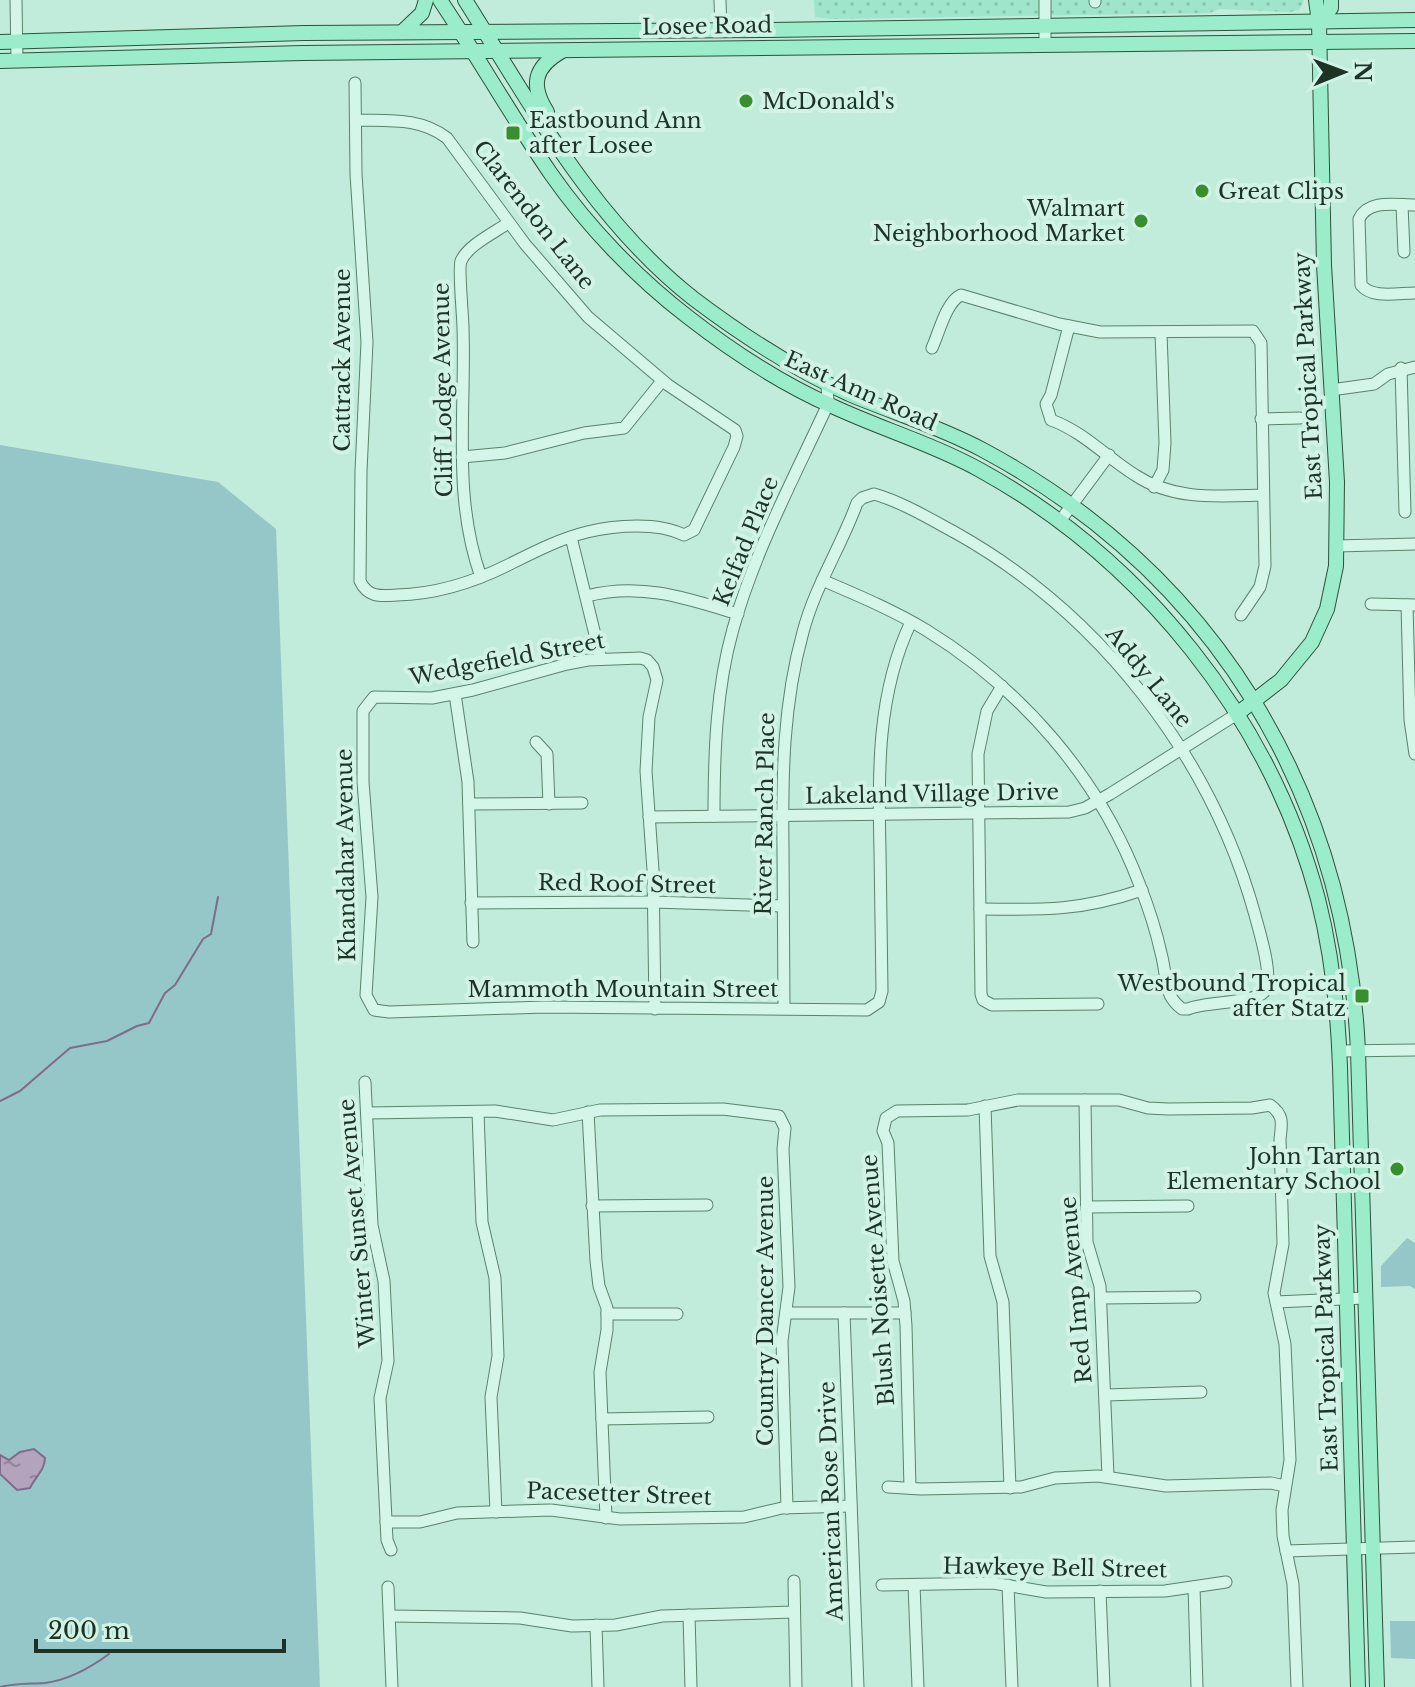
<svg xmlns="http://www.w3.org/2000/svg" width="1415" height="1687" viewBox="0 0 1415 1687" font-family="'Libre Baskerville',serif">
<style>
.green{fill:#96c7c8}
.sand{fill:url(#sand-dots)}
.water{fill:url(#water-ripples);stroke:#7f6b8a;stroke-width:2}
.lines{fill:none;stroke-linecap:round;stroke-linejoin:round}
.stream{stroke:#7f6b8a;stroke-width:2}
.minor-casing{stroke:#5a836b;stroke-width:13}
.major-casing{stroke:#2e513a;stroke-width:16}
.minor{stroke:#d3f6e8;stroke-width:11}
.major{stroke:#9aecca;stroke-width:14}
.poi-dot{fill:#398e2e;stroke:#d0f3e5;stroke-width:3}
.labels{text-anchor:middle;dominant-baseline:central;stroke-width:8;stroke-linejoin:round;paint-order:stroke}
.street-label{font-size:22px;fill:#1d3326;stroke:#d0f3e5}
.poi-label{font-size:22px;fill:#1d3326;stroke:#d0f3e5;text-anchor:start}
</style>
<defs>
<pattern id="sand-dots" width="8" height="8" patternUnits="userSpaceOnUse" patternTransform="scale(2)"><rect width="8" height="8" fill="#9fe5cb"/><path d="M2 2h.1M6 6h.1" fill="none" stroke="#88c5ae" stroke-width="1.8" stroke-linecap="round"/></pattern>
<pattern id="water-ripples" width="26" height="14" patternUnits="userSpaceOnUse" patternTransform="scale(2)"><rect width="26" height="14" fill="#b3a3bd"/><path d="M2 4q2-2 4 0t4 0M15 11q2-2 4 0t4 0" fill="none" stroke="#918599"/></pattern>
</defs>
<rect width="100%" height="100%" fill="#c1ebda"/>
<!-- green -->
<g class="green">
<polygon points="0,445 218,482 276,529 320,1687 0,1687"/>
<polygon points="1407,1238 1415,1243 1415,1289 1410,1286 1381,1287 1381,1266"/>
<polygon points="1390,1621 1415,1621 1415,1659 1391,1658"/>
</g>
<!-- sand -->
<polygon class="sand" points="814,0 1304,0 1299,10 1290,12 1220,9 1209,13 832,19 815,17"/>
<!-- water -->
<path class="water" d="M34,1449l11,9c0,12 -10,19 -15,30l-13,2 -17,-16v-19l9,5 11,-8z"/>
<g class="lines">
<!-- stream -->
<g class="stream">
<polyline points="0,1101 20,1091 70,1048 107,1041 137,1026 149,1023 165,993 175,985 203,939 211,934 218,897"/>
<path d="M0,1687c16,-4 29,-3 45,-4 23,-3 45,-15 64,-29"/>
</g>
<!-- minor casing -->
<g class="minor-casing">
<g id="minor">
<polyline points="16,0 17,60"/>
<polyline points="720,0 721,30"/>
<polyline points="1045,0 1045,44"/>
<polyline points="1095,0 1095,2"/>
<path d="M355,83l1,91 11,168 -6,129 -1,110c8,17 21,15 37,14 40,-1 75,-12 111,-30 26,-13 51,-26 79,-33 29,-7 71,-10 97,3l10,-5 40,-83 3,-11 -2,-6 -67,-45 -80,-68 -63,-73 -78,-106c-27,-21 -59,-17 -91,-18"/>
<polyline points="1402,205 1404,252"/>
<path d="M1415,205c-20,0 -47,-6 -56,14l2,66c11,14 37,8 54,8"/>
<path d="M1069,326l-18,69 -5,9 5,16c33,12 55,37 84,55 39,26 84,21 128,20"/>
<path d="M932,348c7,-15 14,-46 29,-53l98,29 41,8 153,-1 8,12 4,223 -5,21 -19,28"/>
<polyline points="1401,368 1405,512"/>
<polyline points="1331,390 1374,384 1388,374 1415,367"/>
<polyline points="1261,419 1300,418"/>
<polyline points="462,457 505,453 584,433 624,428 662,381"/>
<polyline points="1154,487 1163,470 1165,443 1161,333"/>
<polyline points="1060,521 1109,455"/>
<polyline points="571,537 601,659"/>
<polyline points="1336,546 1415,544"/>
<path d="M481,577c-29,-80 -15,-166 -18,-249 0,-12 -5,-60 -2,-67 7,-16 33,-28 47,-38"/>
<path d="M587,596c53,-14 100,2 151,18"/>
<polyline points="1371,604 1415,605"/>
<polyline points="1407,605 1410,720 1415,754"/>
<polyline points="1002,686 987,711 978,754 981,994 983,1000 992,1005 1098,1004"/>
<polyline points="455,694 468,782 473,942"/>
<polyline points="536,742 547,754 549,804"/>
<polyline points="469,804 582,803"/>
<path d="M714,816c0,-62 2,-127 19,-187 22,-79 61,-151 95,-225l-1,-21"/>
<polyline points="649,817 1069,812 1085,808 1110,794 1237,714"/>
<polyline points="471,903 653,902 783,906"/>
<path d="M980,909c63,1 101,2 162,-19"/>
<path d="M784,1008c0,-53 -1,-105 -1,-158 -1,-75 0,-146 20,-218 12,-46 38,-85 54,-129l5,-5 12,-4c28,8 56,25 82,39 144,81 255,223 299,382 4,16 20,64 9,77 -11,12 -58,9 -76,17h-6c-5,-4 -9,-8 -12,-14 -5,-12 -5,-28 -9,-42 -5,-23 -13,-47 -22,-70 -40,-105 -117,-194 -213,-253 -33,-20 -69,-35 -104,-50"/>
<path d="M655,1009l-2,-139 -7,-99 3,-54 8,-37 -4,-13 -6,-7 -7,-2 -52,2 -21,4 -94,26 -41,8 -58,-1 -11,14v71l9,115 -6,98 8,15 15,2 155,-5 323,3 12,-8 3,-11c-1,-47 -1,-94 -2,-141 -2,-77 -3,-157 31,-228"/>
<polyline points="1339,1051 1415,1050"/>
<polyline points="365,1082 372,1225 384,1281 388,1361 380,1398 387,1540 391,1550"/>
<polyline points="1085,1100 1087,1242 1100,1286 1108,1476"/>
<polyline points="985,1106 990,1256 1003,1302 1010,1488"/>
<polyline points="478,1112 482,1222 495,1278 498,1356 491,1397 496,1512"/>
<polyline points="588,1112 596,1261 599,1286 607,1308 607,1330 600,1372 606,1518"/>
<polyline points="368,1113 495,1111 553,1120 600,1110 723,1109 779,1116 785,1128 783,1149 789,1287 782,1341 787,1508"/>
<polyline points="592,1206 707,1205"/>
<polyline points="1086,1207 1188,1206"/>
<polyline points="1101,1298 1195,1297"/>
<polyline points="1276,1302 1365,1298"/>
<polyline points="786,1313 905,1313"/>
<polyline points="844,1313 858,1687"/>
<polyline points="607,1314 677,1314"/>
<polyline points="1106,1395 1201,1392"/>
<polyline points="602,1419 708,1417"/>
<polyline points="888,1487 921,1489 1021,1487 1055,1478 1098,1476 1166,1486 1271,1483 1285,1486"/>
<path d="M910,1488l-4,-162 -2,-25 -11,-40 -5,-118 -5,-12 3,-13 11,-7 71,-1 50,-10h101l29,8 20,1 84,-1 18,-3c14,10 12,18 10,34l3,105 -9,49 11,51 5,116 -8,50 1,26 10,48 4,103"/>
<polyline points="386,1522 420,1522 457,1513 551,1510 620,1519 744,1517 782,1508 851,1506"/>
<polyline points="1286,1551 1415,1547"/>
<polyline points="794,1581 796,1687"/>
<polyline points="882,1585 993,1583 1046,1592 1165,1591 1226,1582"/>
<polyline points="914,1585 918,1687"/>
<polyline points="1008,1585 1012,1687"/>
<polyline points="388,1587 392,1687"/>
<polyline points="1194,1587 1197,1687"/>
<polyline points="1100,1591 1104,1687"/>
<polyline points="689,1615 691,1687"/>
<polyline points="391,1616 520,1618 572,1626 616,1625 662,1616 794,1612"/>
<polyline points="596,1625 598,1687"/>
</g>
</g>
<!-- major casing -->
<g class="major-casing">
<g id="major">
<path d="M440,0c38,57 72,117 111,174 37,53 86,104 137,143 45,35 92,66 144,89 49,23 101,38 148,64 163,90 290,248 338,429 14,55 20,111 22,168l18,620"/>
<path d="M465,0c67,106 129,221 229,299 49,37 100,70 155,95 45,19 91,33 134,56 231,124 363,341 375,601l19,636"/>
<polyline points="1319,22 1331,8 1331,0"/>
<polyline points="402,32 422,13 426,0"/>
<polyline points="0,42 304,33 770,30 1415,20"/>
<polyline points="0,61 303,53 1415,41"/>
<path d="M547,112c-17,-27 -13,-45 15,-61"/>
<polyline points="1237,714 1281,680 1312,642 1327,609 1336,566 1337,482 1324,265 1319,22 1316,0"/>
</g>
</g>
<!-- minor -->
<use href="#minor" class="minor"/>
<!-- major -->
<use href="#major" class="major"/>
</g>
<!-- markers -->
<g class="poi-dot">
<circle cx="746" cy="101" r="8"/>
<rect x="505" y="125" width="16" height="16" rx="4"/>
<circle cx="1202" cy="191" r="8"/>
<circle cx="1141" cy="221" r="8"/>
<rect x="1354" y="988" width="16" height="16" rx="4"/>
<circle cx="1397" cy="1169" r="8"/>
</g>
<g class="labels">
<!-- street labels -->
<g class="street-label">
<text transform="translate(707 26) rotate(-1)">Losee Road</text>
<text transform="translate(534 215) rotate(52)">Clarendon Lane</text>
<text transform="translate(342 360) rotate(-90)">Cattrack Avenue</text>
<text transform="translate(1308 376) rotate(-93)">East Tropical Parkway</text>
<text transform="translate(443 390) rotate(-91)">Cliff Lodge Avenue</text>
<text transform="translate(861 391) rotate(24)">East Ann Road</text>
<text transform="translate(746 541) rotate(-68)">Kelfad Place</text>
<text transform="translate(507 659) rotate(-11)">Wedgefield Street</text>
<text transform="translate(1149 677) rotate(51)">Addy Lane</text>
<text transform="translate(932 794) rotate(-1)">Lakeland Village Drive</text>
<text transform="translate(765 814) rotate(-89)">River Ranch Place</text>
<text transform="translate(346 855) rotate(-91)">Khandahar Avenue</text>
<text transform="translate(627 884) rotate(1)">Red Roof Street</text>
<text x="623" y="989">Mammoth Mountain Street</text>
<text transform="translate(357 1223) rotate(-95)">Winter Sunset Avenue</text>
<text transform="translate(878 1280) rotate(-94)">Blush Noisette Avenue</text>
<text transform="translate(1076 1290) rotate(-95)">Red Imp Avenue</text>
<text transform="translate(765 1311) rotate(-90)">Country Dancer Avenue</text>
<text transform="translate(1326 1348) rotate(-92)">East Tropical Parkway</text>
<text transform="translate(619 1494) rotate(2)">Pacesetter Street</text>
<text transform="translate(831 1501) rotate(-92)">American Rose Drive</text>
<text transform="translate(1055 1568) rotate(1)">Hawkeye Bell Street</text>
</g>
<!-- poi labels -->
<g class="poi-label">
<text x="762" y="101">McDonald's</text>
<text x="529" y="120">Eastbound Ann<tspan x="529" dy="25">after Losee</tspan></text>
<text x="1218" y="191">Great Clips</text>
<text x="1125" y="208" text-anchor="end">Walmart<tspan x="1125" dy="25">Neighborhood Market</tspan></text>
<text x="1346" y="983" text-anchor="end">Westbound Tropical<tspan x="1346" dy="25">after Statz</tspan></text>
<text x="1381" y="1156" text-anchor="end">John Tartan<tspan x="1381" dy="25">Elementary School</tspan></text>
</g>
</g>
<!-- north arrow -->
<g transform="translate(1343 72) rotate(89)" stroke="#d0f3e5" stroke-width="6" paint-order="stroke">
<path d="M0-6L14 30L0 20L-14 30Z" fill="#1d3326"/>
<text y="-12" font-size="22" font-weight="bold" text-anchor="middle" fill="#1d3326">N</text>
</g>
<!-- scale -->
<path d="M36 1639v12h248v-12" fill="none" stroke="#1d3326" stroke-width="4"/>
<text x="48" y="1639" font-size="24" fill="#1d3326" stroke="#d0f3e5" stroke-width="6" paint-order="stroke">200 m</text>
</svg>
